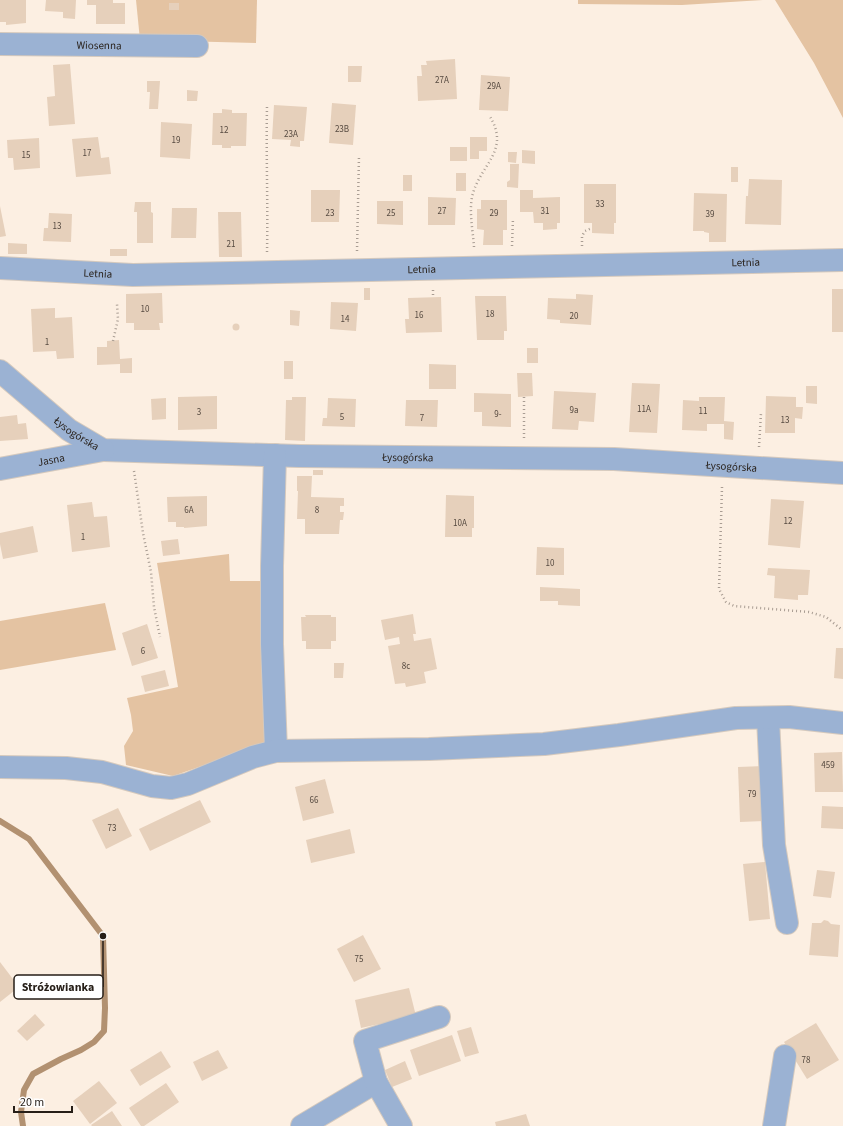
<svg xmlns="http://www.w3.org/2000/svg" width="843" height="1126" viewBox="0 0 843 1126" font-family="'Source Sans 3',sans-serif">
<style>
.green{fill:#e4c3a2}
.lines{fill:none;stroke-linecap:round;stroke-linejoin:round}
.stream{stroke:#b29171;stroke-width:6}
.building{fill:#e6d0bb}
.minor-casing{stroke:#d5c9bd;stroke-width:24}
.path{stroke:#a99d93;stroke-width:2.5;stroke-dasharray:1 3;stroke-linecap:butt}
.minor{stroke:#9bb2d3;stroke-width:22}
.labels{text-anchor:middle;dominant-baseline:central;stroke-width:3;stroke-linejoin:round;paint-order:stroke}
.number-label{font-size:9px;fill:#564a40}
.street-label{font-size:11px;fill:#261e17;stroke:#fff}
.leader{fill:none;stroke:#261e17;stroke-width:1.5}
.callout-dot{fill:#261e17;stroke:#fff;stroke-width:1.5}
.callout{fill:#fff;stroke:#261e17;stroke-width:1.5}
.callout-label{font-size:12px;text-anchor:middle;font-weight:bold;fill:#261e17}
</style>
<rect width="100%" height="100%" fill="#fcefe2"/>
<!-- green -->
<g class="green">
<polygon points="136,0 257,0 256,43 140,40"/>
<polygon points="578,0 763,0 682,5 578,4"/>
<polygon points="775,0 843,0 843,118 814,63"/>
<polygon points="229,554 230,581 264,581 270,733 262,745 173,776 126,765 124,746 133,731 131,715 127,698 178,687 157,563"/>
<polygon points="105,603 116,650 0,670 0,621"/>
</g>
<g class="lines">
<!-- stream -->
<polyline class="stream" points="0,821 29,839 103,936 105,1008 104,1031 94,1042 81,1050 61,1059 33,1074 24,1090 21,1112 23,1126"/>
</g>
<!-- building -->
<g class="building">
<polygon points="0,0 26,0 26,23 6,25 6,22 0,22"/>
<polygon points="46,0 76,0 75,19 63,18 63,12 45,11"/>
<polygon points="87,0 113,0 113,3 125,3 125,24 96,24 96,5 87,5"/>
<rect x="169" y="3" width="10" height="7"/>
<polygon points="455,59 457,99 418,101 417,76 422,76 421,65 427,65 426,61"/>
<polygon points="70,64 75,124 49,126 47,97 55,96 53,65"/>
<polygon points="348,66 362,66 361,82 348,82"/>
<polygon points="481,75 510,77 508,111 479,110"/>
<polygon points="147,81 160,81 158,109 149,109 150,92 147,92"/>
<polygon points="187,90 198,91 197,101 187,101"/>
<polygon points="332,103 356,105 353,145 329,143"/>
<polygon points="274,105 307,107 304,141 300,141 300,147 290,146 291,140 272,139"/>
<polygon points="222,109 232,110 232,113 247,113 246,146 231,146 231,148 222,148 222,145 212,145 213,113 222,113"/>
<polygon points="161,122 192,124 190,159 160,157"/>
<polygon points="98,137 101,158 109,157 111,174 76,177 72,139"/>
<polygon points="470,137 487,137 487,151 479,151 479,159 470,159"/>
<polygon points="39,138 40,168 14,170 13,158 8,158 7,140"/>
<rect x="450" y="147" width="17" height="14"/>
<polygon points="522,150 535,151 535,164 522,163"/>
<polygon points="508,152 517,152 516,163 508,162"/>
<polygon points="510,164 519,164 518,188 507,187 507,182 510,180"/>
<rect x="731" y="167" width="7" height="15"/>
<rect x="456" y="173" width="10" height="18"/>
<rect x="403" y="175" width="9" height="16"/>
<polygon points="749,179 782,180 781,225 745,224 746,196 748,196"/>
<polygon points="584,184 616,184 616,223 614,223 614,234 592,233 592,223 584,223"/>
<polygon points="311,190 340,190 339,222 311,222"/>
<polygon points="520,190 533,190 533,198 560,197 560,223 557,223 557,229 543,230 543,223 534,223 533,212 520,212"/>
<polygon points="694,193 727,194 726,242 709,242 709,233 704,232 704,231 693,231"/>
<polygon points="428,197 456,198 455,225 428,225"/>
<polygon points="481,200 507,200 507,230 503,230 503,245 483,245 484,230 477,229 477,209 481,209"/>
<polygon points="377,201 403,201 403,225 377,224"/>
<polygon points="135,202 151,202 151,212 153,213 153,243 137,243 137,212 134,212"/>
<polygon points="0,206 6,236 0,237"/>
<polygon points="172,208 197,208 196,238 171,238"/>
<polygon points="218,212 241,212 242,257 219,257"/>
<polygon points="49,213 72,214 71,242 43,241 44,228 48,228"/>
<polygon points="8,243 27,244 27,254 8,254"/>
<rect x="110" y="249" width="17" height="7"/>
<rect x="364" y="288" width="6" height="12"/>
<rect x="832" y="289" width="11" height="43"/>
<polygon points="162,293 163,323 159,323 160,330 134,330 134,323 126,323 126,294"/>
<polygon points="576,294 593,295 591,325 560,323 560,320 547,319 548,298 576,299"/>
<polygon points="475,296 506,296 507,331 504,331 504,340 477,340"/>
<polygon points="441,297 442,332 406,333 405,319 409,319 408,298"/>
<polygon points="331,302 358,303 356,331 330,329"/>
<polygon points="55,308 55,318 72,317 74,358 57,359 56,351 33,352 31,309"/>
<polygon points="290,310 300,311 299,326 290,325"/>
<circle cx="236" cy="327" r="3.5"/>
<polygon points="119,340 120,359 132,358 132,373 120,373 120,364 97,365 97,347 107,347 107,341"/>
<rect x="527" y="348" width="11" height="15"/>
<rect x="284" y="361" width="9" height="18"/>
<polygon points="429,364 456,365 456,389 429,389"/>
<polygon points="517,373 532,373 533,396 518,397"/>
<polygon points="632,383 660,384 657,433 629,432"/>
<polygon points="806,386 817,386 817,404 806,403"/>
<polygon points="554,391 596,393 594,422 579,421 578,430 552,429"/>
<polygon points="474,393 511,394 511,427 482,426 482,412 474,412"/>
<polygon points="217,396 217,429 178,430 178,397"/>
<polygon points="766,396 796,397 796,407 803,407 802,419 795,418 795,433 765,433"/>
<polygon points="292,397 306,397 305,441 285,440 286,400 292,400"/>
<polygon points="699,397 725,397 724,421 734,422 733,440 724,439 724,424 707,424 707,431 682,430 683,400 699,401"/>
<polygon points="166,398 166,419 152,420 151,399"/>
<polygon points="328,398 356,399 355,427 322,426 323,418 327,418"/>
<polygon points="406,400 438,400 437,427 405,426"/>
<polygon points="17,415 18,424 26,423 28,439 0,441 0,417"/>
<rect x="313" y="470" width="10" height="5"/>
<polygon points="297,476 312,476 311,497 344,498 344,506 340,506 340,512 344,512 343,520 340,520 339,534 305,534 305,519 297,519 298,491 297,491"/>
<polygon points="446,495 474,496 474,528 472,528 472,537 445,537"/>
<polygon points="207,496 207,526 184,528 184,527 176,527 176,522 168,522 167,497"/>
<polygon points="771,499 804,501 800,548 768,545"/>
<polygon points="92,502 94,517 107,516 110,547 72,552 67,505"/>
<polygon points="33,526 38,552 3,559 0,544 0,533"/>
<polygon points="178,539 180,554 163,556 161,541"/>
<polygon points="537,547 564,548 564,575 536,575"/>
<polygon points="768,568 810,570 808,595 798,595 798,600 774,598 775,576 767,575"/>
<polygon points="540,587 580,589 580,606 558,605 558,601 540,601"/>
<polygon points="413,614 416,634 413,634 414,641 431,638 437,669 424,672 426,683 406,687 405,683 395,684 388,646 400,644 399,637 385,640 381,620"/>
<polygon points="305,615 331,615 331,617 336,617 336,641 331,641 331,649 306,649 306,641 302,641 301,617 306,617"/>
<polygon points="147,624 158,658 132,666 122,633"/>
<polygon points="836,648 843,648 843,679 834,678"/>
<polygon points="334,663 344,663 343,678 334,678"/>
<polygon points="165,670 169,686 145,692 141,676"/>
<polygon points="842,752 843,792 815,792 814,753"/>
<polygon points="765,766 767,821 740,822 738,767"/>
<polygon points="325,779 334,813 303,821 295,787"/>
<polygon points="200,800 211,822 150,851 139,829"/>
<polygon points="822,806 843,807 843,829 821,828"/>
<polygon points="118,808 132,836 106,849 92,820"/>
<polygon points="350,829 355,853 311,863 306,840"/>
<polygon points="765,862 770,919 749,921 743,864"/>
<polygon points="817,870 835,872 831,898 813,896"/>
<polygon points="824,920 828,921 831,924 840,925 838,957 809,955 812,923 821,923"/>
<polygon points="363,935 381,969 354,982 337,949"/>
<polygon points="0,962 19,987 0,1002"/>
<polygon points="409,988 416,1016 361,1028 355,1000"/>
<polygon points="35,1014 45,1025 27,1041 17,1031"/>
<polygon points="816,1023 839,1060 807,1079 784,1042"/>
<polygon points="471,1027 479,1053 465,1057 457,1031"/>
<polygon points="452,1035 461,1061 419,1076 410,1050"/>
<polygon points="218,1050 228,1068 202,1081 193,1062"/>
<polygon points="161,1051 171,1067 140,1086 130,1070"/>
<polygon points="405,1061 412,1079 392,1087 385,1070"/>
<polygon points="99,1081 117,1103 90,1124 73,1101"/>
<polygon points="166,1083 179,1102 144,1126 141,1126 129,1108"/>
<polygon points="112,1111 122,1126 92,1126 91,1125"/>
<polygon points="526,1114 530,1126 496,1126 495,1122"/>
</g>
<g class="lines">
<!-- minor casing -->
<g class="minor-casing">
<g id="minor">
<path id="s1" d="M0,44l197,2"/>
<path id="s2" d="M0,268l133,7 710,-15"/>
<path id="s3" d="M0,371l69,59 34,20 196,6 315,3 229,14"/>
<polyline points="275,455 272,566 272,644 276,751"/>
<path id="s4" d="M0,469l103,-19"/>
<polyline points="768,718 774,845 787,923"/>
<polyline points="0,767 66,768 102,772 152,786 171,788 188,784 253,757 276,751 429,749 544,744 619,735 736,718 789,717 843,723"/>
<polyline points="302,1126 376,1082"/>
<polyline points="401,1126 376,1082 365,1041 439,1017"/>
<polyline points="774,1126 785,1056"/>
</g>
</g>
<!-- path -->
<g class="path">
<polyline points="512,246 513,218"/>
<polyline points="582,246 582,236 585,231 592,228"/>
<path d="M474,247c-1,-16 -5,-34 -2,-50 7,-32 40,-46 17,-82"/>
<polyline points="357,251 359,156"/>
<path d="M267,252c1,-49 -1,-97 0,-146"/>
<polyline points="433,290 433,297"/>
<polyline points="113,341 118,319 117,304"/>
<polyline points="524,438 524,396"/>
<polyline points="759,447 761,413"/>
<polyline points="134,471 143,533 151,572 154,607 160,637"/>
<polyline points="722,487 719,589 726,602 734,606 809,612 826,617 841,629"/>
</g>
<!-- minor -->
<use href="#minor" class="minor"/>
</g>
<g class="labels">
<!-- number labels -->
<g class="number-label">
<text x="442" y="80">27A</text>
<text x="494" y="86">29A</text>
<text x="342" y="129">23B</text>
<text x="224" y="130">12</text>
<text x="291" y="134">23A</text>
<text x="176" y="140">19</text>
<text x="87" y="153">17</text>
<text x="26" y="155">15</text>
<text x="600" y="204">33</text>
<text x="442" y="211">27</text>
<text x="545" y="211">31</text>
<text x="330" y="213">23</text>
<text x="391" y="213">25</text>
<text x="494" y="213">29</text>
<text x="710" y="214">39</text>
<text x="57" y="226">13</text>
<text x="231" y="244">21</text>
<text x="145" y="309">10</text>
<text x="490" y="314">18</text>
<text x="419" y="315">16</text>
<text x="574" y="316">20</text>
<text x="345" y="319">14</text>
<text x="47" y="342">1</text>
<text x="644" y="409">11A</text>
<text x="574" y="410">9a</text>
<text x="703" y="411">11</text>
<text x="199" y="412">3</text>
<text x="498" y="414">9-</text>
<text x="342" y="417">5</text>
<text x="422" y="418">7</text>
<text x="785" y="420">13</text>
<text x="189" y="510">6A</text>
<text x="317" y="510">8</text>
<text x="788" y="521">12</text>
<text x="460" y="523">10A</text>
<text x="83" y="537">1</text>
<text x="550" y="563">10</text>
<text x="143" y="651">6</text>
<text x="406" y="666">8c</text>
<text x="828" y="765">459</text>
<text x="752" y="794">79</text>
<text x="314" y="800">66</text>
<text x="112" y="828">73</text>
<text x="359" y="959">75</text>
<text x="806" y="1060">78</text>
</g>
<!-- street labels -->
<g class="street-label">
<text stroke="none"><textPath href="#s1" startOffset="99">Wiosenna</textPath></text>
<text stroke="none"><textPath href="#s2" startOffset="746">Letnia</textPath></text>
<text stroke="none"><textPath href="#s2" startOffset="422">Letnia</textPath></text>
<text stroke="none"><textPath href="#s2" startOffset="98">Letnia</textPath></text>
<text stroke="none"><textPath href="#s3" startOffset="99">Łysogórska</textPath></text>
<text stroke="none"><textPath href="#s3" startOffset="435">Łysogórska</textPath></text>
<text stroke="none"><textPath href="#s4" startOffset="52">Jasna</textPath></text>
<text stroke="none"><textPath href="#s3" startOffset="759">Łysogórska</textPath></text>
</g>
</g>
<!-- callouts -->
<path class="leader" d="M103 936L103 987"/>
<circle class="callout-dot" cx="103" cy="936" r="4"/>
<rect class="callout" x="14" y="975" width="89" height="24" rx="4"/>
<g class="callout-label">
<text x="58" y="991">Stróżowianka</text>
</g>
<!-- scale -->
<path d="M14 1106v6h58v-6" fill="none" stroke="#261e17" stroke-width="2"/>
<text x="20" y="1106" font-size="12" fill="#261e17" stroke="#ffffff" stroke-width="3" paint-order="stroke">20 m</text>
</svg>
